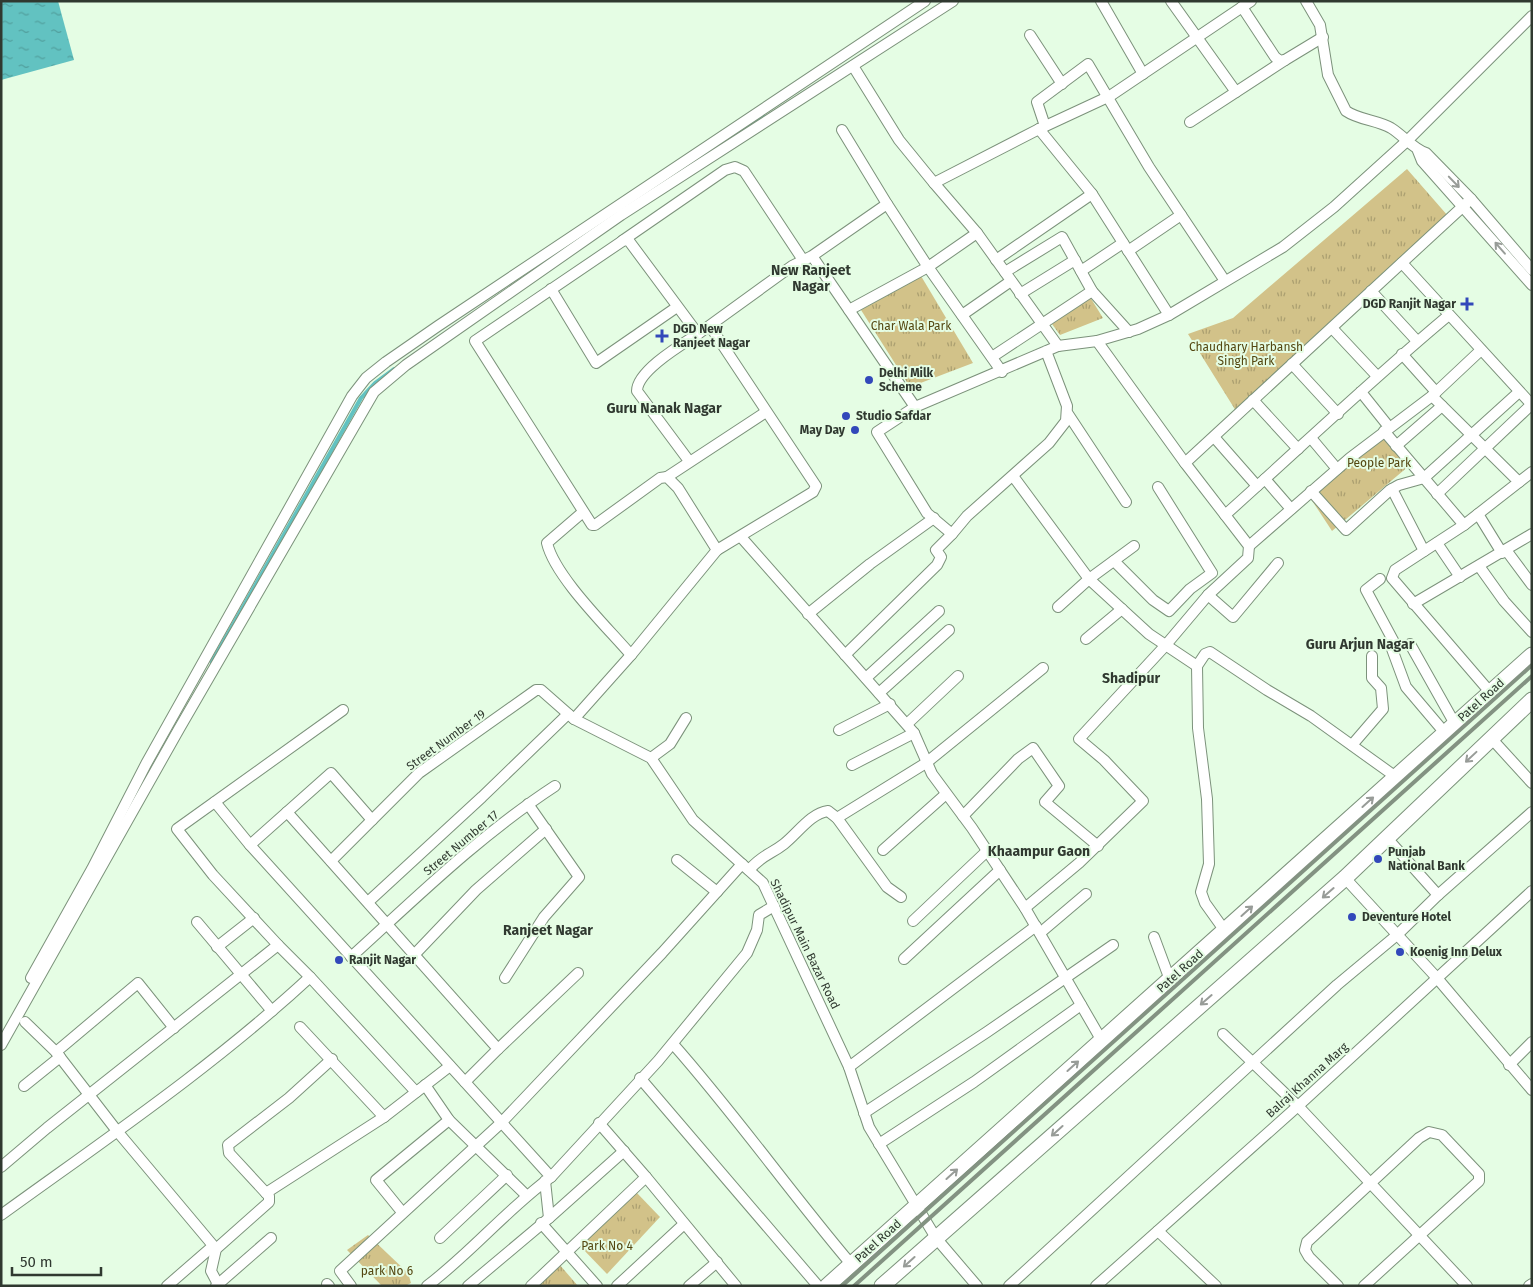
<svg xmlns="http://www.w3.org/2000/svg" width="1533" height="1287" viewBox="0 0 1533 1287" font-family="'Fira Sans',sans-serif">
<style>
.grass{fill:url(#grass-tufts)}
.water{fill:url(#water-ripples)}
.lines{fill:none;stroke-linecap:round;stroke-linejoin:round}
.stream{stroke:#62c2c1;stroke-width:4}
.street-casing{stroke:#7c927b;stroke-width:12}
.secondary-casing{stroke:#7c927b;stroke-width:17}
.street{stroke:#fff;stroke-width:10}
.secondary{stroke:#fff;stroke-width:15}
.rail{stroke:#839282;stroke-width:4}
.oneway{stroke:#989c98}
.poi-dot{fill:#3248ba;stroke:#e5fde4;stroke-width:2}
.labels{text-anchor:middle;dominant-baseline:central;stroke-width:4;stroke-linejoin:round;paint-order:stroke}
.poi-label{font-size:12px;font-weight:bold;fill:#303930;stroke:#e5fde4;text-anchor:start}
.park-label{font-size:12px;fill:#544711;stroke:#e5fde4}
.street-label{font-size:12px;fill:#303930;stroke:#e5fde4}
.neighbourhood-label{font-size:14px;font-weight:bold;fill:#303930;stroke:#e5fde4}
</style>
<defs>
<pattern id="grass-tufts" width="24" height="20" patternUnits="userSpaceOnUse" patternTransform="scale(1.25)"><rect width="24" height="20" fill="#d2c289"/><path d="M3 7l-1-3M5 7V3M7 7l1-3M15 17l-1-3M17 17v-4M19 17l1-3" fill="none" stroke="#ab9f70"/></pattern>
<pattern id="water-ripples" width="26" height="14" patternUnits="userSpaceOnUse" patternTransform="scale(1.25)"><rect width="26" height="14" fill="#62c2c1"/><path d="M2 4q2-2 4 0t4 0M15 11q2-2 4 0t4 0" fill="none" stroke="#519f9d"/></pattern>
</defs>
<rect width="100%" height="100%" fill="#e5fde4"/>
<!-- grass -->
<g class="grass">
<polygon points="1407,169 1448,216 1236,411 1188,334 1233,318"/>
<polygon points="921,276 973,363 910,387 861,310"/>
<polygon points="1090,297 1103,318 1060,335 1052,324"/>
<polygon points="1381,432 1410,465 1332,531 1311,499"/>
<polygon points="636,1192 660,1217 607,1274 580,1246"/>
<polygon points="368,1235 408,1273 411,1283 405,1286 382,1286 347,1250"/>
<polygon points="559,1264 578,1286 535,1286"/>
</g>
<!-- water -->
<polygon class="water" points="1,1 58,1 74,60 1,80"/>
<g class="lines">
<!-- stream -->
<g class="stream">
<polyline points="703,157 763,115"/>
<polyline points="212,662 361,398 375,383 394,369"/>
</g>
<!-- street casing -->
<g class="street-casing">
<g id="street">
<polyline points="1101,1 1143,74"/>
<polyline points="1171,1 1236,92"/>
<path d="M1306,1l14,24 8,50 18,36c13,9 31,9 45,17 13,8 22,21 35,25l45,46 61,71"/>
<polyline points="1242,7 1275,57 1280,61 1285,60 1323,37"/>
<polyline points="1030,35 1062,84"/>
<polyline points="853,66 899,140 934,183"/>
<polyline points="1190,122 1285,60"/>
<polyline points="1045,126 1037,102 1088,64 1149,167 1225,281"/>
<polyline points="1039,129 1092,194 1169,315"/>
<polyline points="842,130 887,204"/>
<polyline points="1418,151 1422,161 1532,285"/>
<polyline points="977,233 1058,346"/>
<polyline points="622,241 725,170 735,167 744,171 803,260"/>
<polyline points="1128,251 1181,215"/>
<polyline points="996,260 1092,194"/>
<polyline points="1402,263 1532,405"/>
<polyline points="1081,271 1123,243"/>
<polyline points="1005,272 1062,237 1092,291 1129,332"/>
<polyline points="551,289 596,363 677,307"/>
<polyline points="1371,291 1417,341"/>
<polyline points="1020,294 1075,260"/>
<polyline points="849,310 915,407"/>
<polyline points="962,315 1011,281"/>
<polyline points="710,326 816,486 813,492 717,550"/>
<polyline points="1332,328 1377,376"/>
<polyline points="1097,341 1185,463 1471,199"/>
<polyline points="1046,351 1067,406 1066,421 1049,443 967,516 952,534 927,513 877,432 915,407 1058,346 1097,341 1138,329 1169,315 1283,247 1334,207 1408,140 1532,16"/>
<polyline points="1402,354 1436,392"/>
<polyline points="992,357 1092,291"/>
<polyline points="1292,364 1338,414"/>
<polyline points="1002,372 928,267 977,233 934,183 1039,129 1110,96 1251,1"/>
<polyline points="1361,392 1389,427"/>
<polyline points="1432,396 1519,482 1464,525 1395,570 1392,578 1490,692"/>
<polyline points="1253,400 1298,449"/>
<polyline points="1068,414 1126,502"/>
<polyline points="1384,431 1464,525"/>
<polyline points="1214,437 1257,486"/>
<polyline points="1311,438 1337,469"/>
<polyline points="1396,446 1442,406"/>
<path d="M689,461l-52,-70c0,-20 44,-46 61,-57"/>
<polyline points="1013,476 1089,579 1149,634 1197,666 1205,654 1210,652 1267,690 1311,716 1396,777"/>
<polyline points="667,477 766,412"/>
<polyline points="1265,479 1291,509"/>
<polyline points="1519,482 1532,472"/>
<polyline points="1392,489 1424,551"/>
<polyline points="1311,491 1346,530 1390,490 1399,485 1424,478 1519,392"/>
<polyline points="1437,494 1531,405"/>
<path d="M583,512l-36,31c8,34 61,85 84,112"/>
<polyline points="1478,514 1502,553"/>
<path d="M1225,515c75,-67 147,-136 224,-200"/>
<polyline points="741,537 914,733 932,774 972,828 1025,908 1102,1041"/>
<polyline points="1437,543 1460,577"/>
<polyline points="1249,546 1350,458 1432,396 1481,350"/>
<polyline points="1506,550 1532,585"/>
<polyline points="1114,561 1153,600 1169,611 1190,589 1212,573 1158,487"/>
<polyline points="1479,566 1504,601 1532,632"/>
<polyline points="1380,579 1366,590 1395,644 1392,649 1406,687 1445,733"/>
<polyline points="1208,595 1233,617 1278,563"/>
<polyline points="1413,604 1532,534"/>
<polyline points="1058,607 1089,579 1134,546"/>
<polyline points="808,614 870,564 934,518"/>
<polyline points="1086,639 1122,609"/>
<polyline points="1410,644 1455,724"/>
<polyline points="845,655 937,565 941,557 936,550 952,534"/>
<polyline points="1197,666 1198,728 1207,799 1209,864 1201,892 1205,903 1225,931"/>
<polyline points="866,678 939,611"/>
<polyline points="879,693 949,630"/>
<polyline points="574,719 631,655 717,550 678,488 667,477 660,478 595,525 592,525 475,341 624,240 629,241 698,334 792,266 812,256 849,310 928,267 887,204 812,256"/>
<polyline points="907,724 958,676"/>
<polyline points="839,730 890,704"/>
<polyline points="1491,738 1532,783"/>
<polyline points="1352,745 1383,709 1381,688 1372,678 1372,656"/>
<polyline points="651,758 670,744 686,718"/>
<polyline points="852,765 914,733"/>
<path d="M215,802l35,43 301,332c-45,33 -80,76 -124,109"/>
<polyline points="287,812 498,1049 465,1082"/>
<polyline points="963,816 1018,759 1033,748 1059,786 1045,802 1098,846"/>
<polyline points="837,818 926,763 1043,668"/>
<polyline points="1386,837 1438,895"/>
<polyline points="250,845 331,773 372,820"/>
<polyline points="883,850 946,794"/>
<polyline points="677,860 717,892"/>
<polyline points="331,861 419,773 536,690 541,690 574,719 651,758 693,820 763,883 849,1067 869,1127 936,1238 977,1286"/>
<path d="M749,870c14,-16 21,-15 35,-26 13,-10 27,-31 44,-33l9,7 50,69 14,10"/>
<polyline points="1345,878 1437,978 1532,1090"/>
<polyline points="368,902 482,797 568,714"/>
<polyline points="1025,908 1079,863 1143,801 1104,760 1079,739 1165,646 1208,595 1248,558 1249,546 1185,463"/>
<polyline points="913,921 987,851"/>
<polyline points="197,922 272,1011"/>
<polyline points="1040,933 1086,894"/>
<polyline points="1154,937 1170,980"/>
<polyline points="278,945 213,875 177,829 343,710"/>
<polyline points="217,947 254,918"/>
<polyline points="414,955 476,890 546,829"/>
<path d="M351,957c66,-60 129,-122 204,-171"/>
<polyline points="904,959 1000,870"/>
<polyline points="31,978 92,869 146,764 352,396 366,378 386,362 438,326 925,1"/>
<polyline points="505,978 544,917 579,877 528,804"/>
<polyline points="25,1022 56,1052"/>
<polyline points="300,1027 384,1117"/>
<polyline points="174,1028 138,983 56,1052 117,1131 216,1249"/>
<polyline points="1223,1034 1298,1106 1467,1286"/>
<path d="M673,1044c62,70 117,148 178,220"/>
<polyline points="1,1045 179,729 374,392 406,365 621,215 953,1"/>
<polyline points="498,1049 578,973"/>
<polyline points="1509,1065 1532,1042"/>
<polyline points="849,1067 1036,926"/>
<polyline points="640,1078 818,1286"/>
<polyline points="425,1085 449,1120 526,1195"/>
<polyline points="24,1086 60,1057"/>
<polyline points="864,1113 987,1032 1113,945"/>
<polyline points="599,1123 646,1177"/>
<polyline points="879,1144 974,1082 1081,1005"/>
<polyline points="1,1167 47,1128 278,945 310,977"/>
<polyline points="551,1177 658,1061 747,953 757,930 759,915 774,906"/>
<polyline points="545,1181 549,1218"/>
<polyline points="266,1193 229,1153 228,1145 289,1098 332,1059"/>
<polyline points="402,1212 376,1180 449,1120"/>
<path d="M1,1215c105,-76 214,-150 309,-238l106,115"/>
<polyline points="541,1223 597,1286"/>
<polyline points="1158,1231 1216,1286"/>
<polyline points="440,1238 507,1175"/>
<polyline points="327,1284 329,1286"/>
<polyline points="167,1286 213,1246"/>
<polyline points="216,1286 271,1238"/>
<polyline points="219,1286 211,1271 216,1249 269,1202 269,1196 266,1193 384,1117 450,1066"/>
<polyline points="351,1286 340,1271 501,1123 662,953 742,864"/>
<polyline points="468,1286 549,1218 624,1151"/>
<polyline points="531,1286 646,1177 736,1286"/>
<polyline points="617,1286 684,1224"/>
<polyline points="689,1286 717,1262"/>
<polyline points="1009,1286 1337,985 1397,935 1438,895 1532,812"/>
<polyline points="1096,1286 1298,1106 1532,891"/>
<polyline points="1338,1286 1309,1257 1305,1250 1307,1242 1419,1138 1429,1132 1442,1135 1479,1174 1479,1181 1364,1286"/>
<polyline points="1529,1286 1532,1284"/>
</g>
</g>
<!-- secondary casing -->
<g class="secondary-casing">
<g id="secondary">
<polyline points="827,1286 1532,655"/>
<polyline points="882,1286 1345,878 1532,700"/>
</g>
</g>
<!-- street -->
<use href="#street" class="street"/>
<!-- secondary -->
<use href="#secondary" class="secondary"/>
<!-- rail -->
<g class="rail">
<polyline points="842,1286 1532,665"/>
<polyline points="854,1286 1532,676"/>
</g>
</g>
<!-- one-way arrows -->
<defs><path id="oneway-shaft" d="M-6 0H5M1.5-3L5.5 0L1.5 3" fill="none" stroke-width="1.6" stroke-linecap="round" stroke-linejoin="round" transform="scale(1.25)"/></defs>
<g class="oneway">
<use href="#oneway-shaft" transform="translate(1454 182) rotate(46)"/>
<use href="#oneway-shaft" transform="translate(1500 248) rotate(-131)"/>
<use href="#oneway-shaft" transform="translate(1471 757) rotate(137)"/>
<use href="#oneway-shaft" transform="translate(1368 802) rotate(-42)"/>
<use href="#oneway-shaft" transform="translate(1328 893) rotate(139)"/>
<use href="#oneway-shaft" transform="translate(1247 911) rotate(-42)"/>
<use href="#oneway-shaft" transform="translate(1206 1000) rotate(139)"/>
<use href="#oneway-shaft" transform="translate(1073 1066) rotate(-42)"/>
<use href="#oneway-shaft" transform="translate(1057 1131) rotate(138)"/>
<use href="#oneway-shaft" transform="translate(952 1174) rotate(-42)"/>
<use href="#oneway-shaft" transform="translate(909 1262) rotate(138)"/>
</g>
<!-- markers -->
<g class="poi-dot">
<path d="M1464.5 296.5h5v5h5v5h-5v5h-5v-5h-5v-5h5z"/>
<path d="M659.5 328.5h5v5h5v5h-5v5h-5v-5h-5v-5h5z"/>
<circle cx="869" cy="380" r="5"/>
<circle cx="846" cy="416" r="5"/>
<circle cx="855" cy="430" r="5"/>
<circle cx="1378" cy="859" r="5"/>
<circle cx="1352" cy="917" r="5"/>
<circle cx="1400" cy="952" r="5"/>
<circle cx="339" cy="960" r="5"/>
</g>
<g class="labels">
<!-- poi labels -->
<g class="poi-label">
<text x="1456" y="304" text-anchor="end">DGD Ranjit Nagar</text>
<text x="673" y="329">DGD New<tspan x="673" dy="14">Ranjeet Nagar</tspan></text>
<text x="879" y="373">Delhi Milk<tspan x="879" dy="14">Scheme</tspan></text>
<text x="856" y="416">Studio Safdar</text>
<text x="845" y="430" text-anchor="end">May Day</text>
<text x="1388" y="852">Punjab<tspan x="1388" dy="14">National Bank</tspan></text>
<text x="1362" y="917">Deventure Hotel</text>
<text x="1410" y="952">Koenig Inn Delux</text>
<text x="349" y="960">Ranjit Nagar</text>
</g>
<!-- park labels -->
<g class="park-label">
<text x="911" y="326">Char Wala Park</text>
<text x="1246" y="347">Chaudhary Harbansh<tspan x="1246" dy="14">Singh Park</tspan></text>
<text x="1379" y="463">People Park</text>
<text x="607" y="1246">Park No 4</text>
<text x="387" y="1271">park No 6</text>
</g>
<!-- street labels -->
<g class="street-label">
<text transform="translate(1481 700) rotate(-42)">Patel Road</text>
<text transform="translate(446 740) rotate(-36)">Street Number 19</text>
<text transform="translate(461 843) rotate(-40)">Street Number 17</text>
<text transform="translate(805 944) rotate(64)">Shadipur Main Bazar Road</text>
<text transform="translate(1180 971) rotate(-42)">Patel Road</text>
<text transform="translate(1307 1080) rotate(-42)">Balraj Khanna Marg</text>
<text transform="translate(878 1241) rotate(-42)">Patel Road</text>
</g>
<!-- neighbourhood labels -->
<g class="neighbourhood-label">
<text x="811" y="270">New Ranjeet<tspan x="811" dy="16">Nagar</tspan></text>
<text x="664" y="408">Guru Nanak Nagar</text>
<text x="1360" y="644">Guru Arjun Nagar</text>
<text x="1131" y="678">Shadipur</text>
<text x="1039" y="851">Khaampur Gaon</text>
<text x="548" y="930">Ranjeet Nagar</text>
</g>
</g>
<!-- border -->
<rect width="1533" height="1287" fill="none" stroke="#303930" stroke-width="5"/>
<!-- scale -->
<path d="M12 1267v8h89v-8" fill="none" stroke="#303930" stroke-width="2.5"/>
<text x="20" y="1267" font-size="15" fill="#303930" stroke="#e5fde4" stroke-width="4" paint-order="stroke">50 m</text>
</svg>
